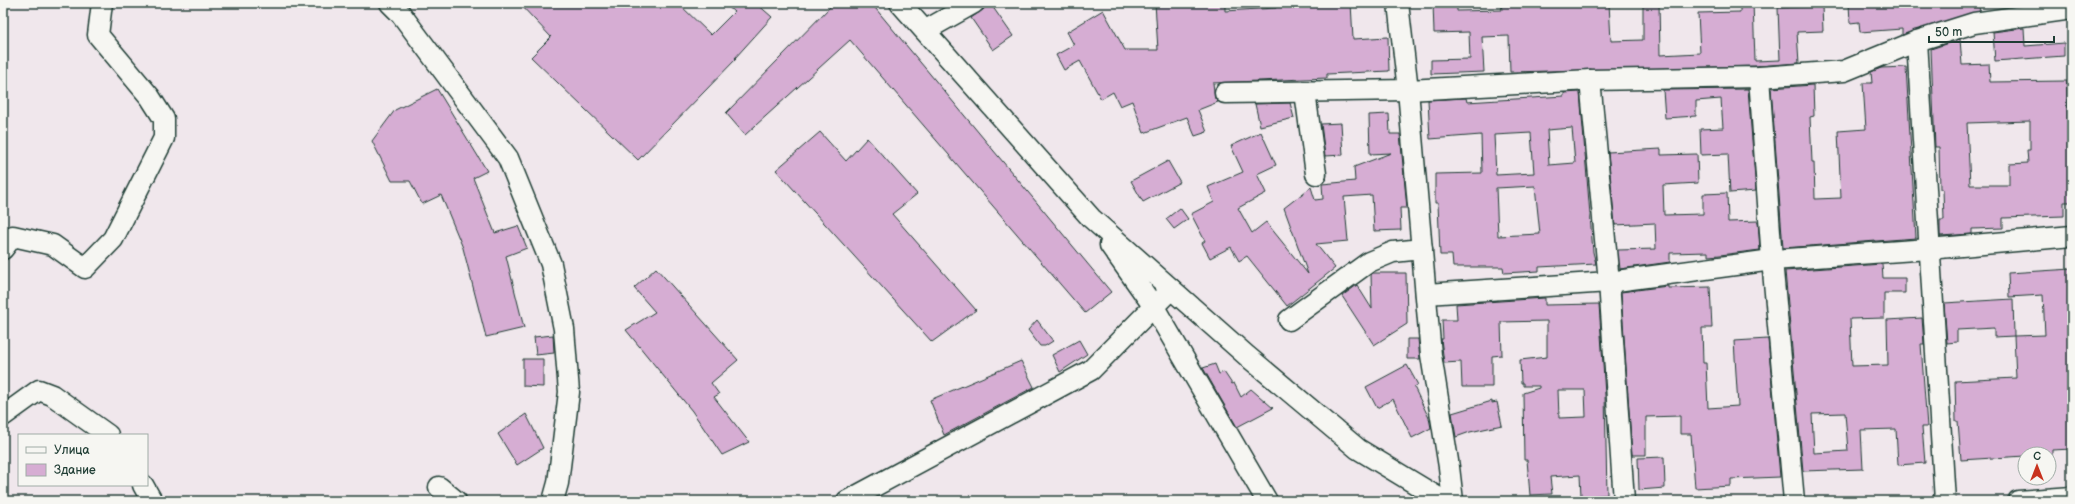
<svg xmlns="http://www.w3.org/2000/svg" width="2075" height="504" viewBox="0 0 2075 504" font-family="'Balsamiq Sans',sans-serif">
<style>
.building{fill:#d6add3;stroke:#1f3d34;fill-rule:evenodd}
.lines{fill:none;stroke-linecap:round;stroke-linejoin:round}
.minor-casing{stroke:#1f3d34;stroke-width:23}
.minor{stroke:#f6f6f2;stroke-width:20}
</style>
<rect width="100%" height="100%" fill="#f0e7ec"/>
<filter id="ink" filterUnits="userSpaceOnUse"><feTurbulence type="fractalNoise" baseFrequency=".025" numOctaves="2"/><feDisplacementMap in="SourceGraphic" scale="8" xChannelSelector="R" yChannelSelector="G"/><feConvolveMatrix kernelMatrix="1 2 1 2 8 2 1 2 1" color-interpolation-filters="sRGB"/></filter>
<g filter="url(#ink)">
<!-- building -->
<g class="building">
<polygon points="519,3 678,3 711,35 734,12 724,3 756,3 772,17 735,58 736,59 638,160 531,57 551,37"/>
<polygon points="834,3 871,3 1111,292 1085,313 850,40 745,135 726,113"/>
<polygon points="985,3 990,3 1013,36 993,50 971,18 984,9"/>
<polygon points="1155,3 1225,3 1225,11 1276,8 1276,6 1290,5 1290,3 1351,3 1353,39 1388,37 1389,71 1327,74 1327,78 1213,83 1215,99 1218,102 1198,110 1207,132 1195,136 1187,117 1144,133 1132,101 1120,106 1113,92 1101,99 1080,61 1064,70 1056,55 1074,45 1067,32 1103,10 1125,50 1158,50"/>
<polygon points="1433,3 1457,3 1457,11 1502,10 1501,4 1609,3 1611,41 1643,40 1643,3 1659,3 1660,55 1700,53 1698,13 1740,12 1740,3 1753,3 1755,61 1780,60 1778,8 1822,6 1823,31 1797,32 1799,63 1758,66 1510,72 1509,36 1482,37 1484,72 1431,74 1431,60 1470,59 1469,32 1434,33"/>
<polygon points="1849,3 1978,3 1980,11 1902,35 1902,29 1860,32 1859,22 1850,23"/>
<polygon points="2024,28 2025,46 2064,43 2064,56 1995,61 1993,32"/>
<path d="M1960,39l2,26 27,-1 1,18 77,-1 1,68h4v53h-8v14l-61,2v10l-31,1v5l-32,2v-16h4l-1,-31h-3l-1,-42h-4l-4,-98zM2030,121v29h-3l1,13 -19,1v21h-39l-3,-62z"/>
<polygon points="1906,67 1916,238 1783,248 1771,88 1813,85 1814,116 1810,117 1812,162 1814,162 1815,199 1841,198 1838,131 1866,129 1863,83 1872,83 1871,72 1881,68"/>
<polygon points="437,89 487,171 473,178 495,233 518,226 527,248 506,256 524,328 486,337 463,248 441,195 422,204 410,181 392,181 372,141 395,110"/>
<polygon points="1748,89 1756,191 1730,193 1728,154 1701,155 1700,129 1723,128 1721,99 1696,101 1696,116 1665,118 1663,90"/>
<path d="M1580,92l13,160 3,12 -57,3v4l-35,2 -1,-6h-50l-1,-12h-12l-2,-52h-3v-29l47,-1 -1,-38 -51,4 -2,-39 38,-2 1,4 97,-6v-3zM1572,128l3,35 -26,2 -2,-35zM1531,133l3,40 -38,2 -2,-40zM1535,186l5,48 -42,2 -2,-48z"/>
<polygon points="1290,103 1294,118 1260,126 1255,104"/>
<polygon points="1389,114 1390,134 1400,134 1407,208 1400,208 1401,230 1374,231 1372,195 1344,197 1348,241 1316,244 1335,268 1287,306 1247,256 1239,261 1231,247 1210,258 1202,243 1205,241 1191,214 1214,202 1208,187 1243,172 1231,146 1261,132 1276,165 1257,174 1266,193 1238,208 1252,233 1266,222 1308,274 1284,208 1311,187 1315,200 1323,199 1322,184 1355,181 1354,167 1391,153 1370,154 1369,115"/>
<polygon points="1341,123 1343,155 1325,156 1321,124"/>
<polygon points="820,132 846,161 867,138 917,194 892,214 976,310 932,342 776,170"/>
<polygon points="1661,149 1661,155 1697,154 1698,183 1663,185 1664,215 1703,214 1703,194 1727,193 1728,222 1758,221 1760,250 1720,255 1708,256 1708,252 1670,253 1670,262 1620,269 1618,250 1656,249 1655,223 1615,225 1608,152"/>
<polygon points="1168,161 1180,182 1143,202 1131,181"/>
<polygon points="1180,208 1188,219 1174,229 1166,219"/>
<path d="M1882,264l1,14h22v15h-21v25l-34,1 2,47 36,-1 -1,-45 35,-2 2,26h-3l6,83h-5l3,36 -27,2 -2,-36 -35,1 2,39 -60,2 -18,-200zM1845,413l3,38 -34,2 -2,-39z"/>
<polygon points="656,268 738,360 711,383 719,394 714,397 749,442 722,455 692,411 626,330 655,312 634,288"/>
<polygon points="2072,269 2072,449 2052,450 2052,455 2025,454 2025,456 1961,460 1958,421 1956,421 1955,381 2016,378 2014,336 1994,337 1994,328 1957,330 1957,342 1947,343 1944,303 2013,299 2014,336 2045,335 2043,295 2009,297 2008,273"/>
<polygon points="1373,273 1406,273 1407,324 1374,345 1342,296 1357,285 1372,309 1371,274"/>
<polygon points="1668,286 1668,288 1710,287 1712,328 1702,328 1703,363 1706,363 1708,408 1738,406 1734,341 1768,339 1780,477 1731,479 1731,486 1695,488 1691,434 1680,434 1680,416 1646,417 1646,455 1632,455 1621,292"/>
<path d="M1545,298v7l54,-1 6,91 2,100 -26,1 -1,-21 -30,2 2,17 -22,1 -3,-35h-3l-1,-67 16,-5v-2h-16v-3h-2l-1,-23 27,-3v-36l-46,1 1,33 -10,1v31h-30l-1,-25 -17,1 -3,-24h2l-1,-19h15l-1,-16zM1558,390h27l1,27 -27,1z"/>
<polygon points="1037,320 1053,341 1045,346 1040,346 1028,330"/>
<polygon points="553,335 554,353 536,355 534,337"/>
<polygon points="1407,339 1418,339 1420,359 1407,359"/>
<polygon points="1079,340 1087,354 1060,372 1052,355"/>
<polygon points="523,359 543,359 543,387 523,386"/>
<polygon points="1021,361 1034,387 944,435 930,400"/>
<polygon points="1215,364 1219,374 1224,372 1232,384 1234,383 1241,397 1251,389 1273,408 1237,427 1203,368"/>
<polygon points="1407,365 1418,385 1414,387 1429,418 1431,428 1412,438 1393,399 1377,408 1366,387"/>
<polygon points="1492,401 1492,403 1497,402 1502,425 1470,432 1456,437 1452,413"/>
<polygon points="526,414 543,448 517,465 498,434"/>
<polygon points="1664,457 1665,488 1639,490 1638,458"/>
</g>
<g class="lines">
<!-- minor casing -->
<g class="minor-casing">
<g id="minor">
<polyline points="390,3 401,14 508,158 551,264 564,329 569,392 558,483 553,501"/>
<polyline points="900,3 1091,218 1247,356 1358,449 1444,501"/>
<polyline points="1398,3 1408,90 1431,355 1449,467 1453,501"/>
<polyline points="926,30 974,3"/>
<polyline points="1917,41 1945,501"/>
<polyline points="1759,77 1772,260 1794,501"/>
<polyline points="1590,80 1609,282 1624,501"/>
<polyline points="1305,92 1316,174"/>
<polyline points="1225,93 1408,90 1590,80 1759,77 1844,71 1917,41 1974,23 2072,9"/>
<polyline points="1110,245 1154,307 1267,501"/>
<polyline points="3,249 13,236 53,245 85,268 113,239 164,138 164,119 150,97 98,35 102,3"/>
<polyline points="1426,294 1609,282 1772,260 1929,249 2072,236"/>
<polyline points="1289,320 1369,262 1393,252 1422,249"/>
<polyline points="3,416 39,390 52,395 108,435"/>
<polyline points="143,485 152,501"/>
<polyline points="439,487 456,501"/>
<polyline points="847,501 1091,370 1171,289"/>
<polyline points="2018,501 2072,497"/>
</g>
</g>
<!-- minor -->
<use href="#minor" class="minor"/>
</g>
</g>
<!-- margin -->
<rect width="2075" height="504" fill="none" stroke="#f6f6f2" stroke-width="16"/>
<rect x="8" y="8" width="2059" height="488" fill="none" stroke="#1f3d34" stroke-width="1.5" filter="url(#ink)"/>
<!-- legend -->
<rect x="18" y="434" width="130" height="52" fill="#f6f6f2" stroke="#a0aca6"/>
<rect x="26" y="447" width="20" height="6" fill="#f6f6f2" stroke="#a0aca6"/>
<text x="54" y="454" font-size="12" fill="#1f3d34">Улица</text>
<rect x="26" y="464" width="20" height="12" fill="#d6add3" stroke="#a0aca6"/>
<text x="54" y="474" font-size="12" fill="#1f3d34">Здание</text>
<!-- north arrow -->
<g transform="translate(2037 466)"><circle r="19" fill="#f6f6f2" stroke="#a0aca6"/>
<path d="M0-3L7 15L0 10L-7 15Z" fill="#c8321e"/>
<text y="-6" font-size="11" font-weight="bold" text-anchor="middle" fill="#1f3d34">С</text>
</g>
<!-- scale -->
<path d="M1929 36v6h125v-6" fill="none" stroke="#1f3d34" stroke-width="2"/>
<text x="1935" y="36" font-size="12" fill="#1f3d34" stroke="#f6f6f2" stroke-width="3" paint-order="stroke">50 m</text>
</svg>
